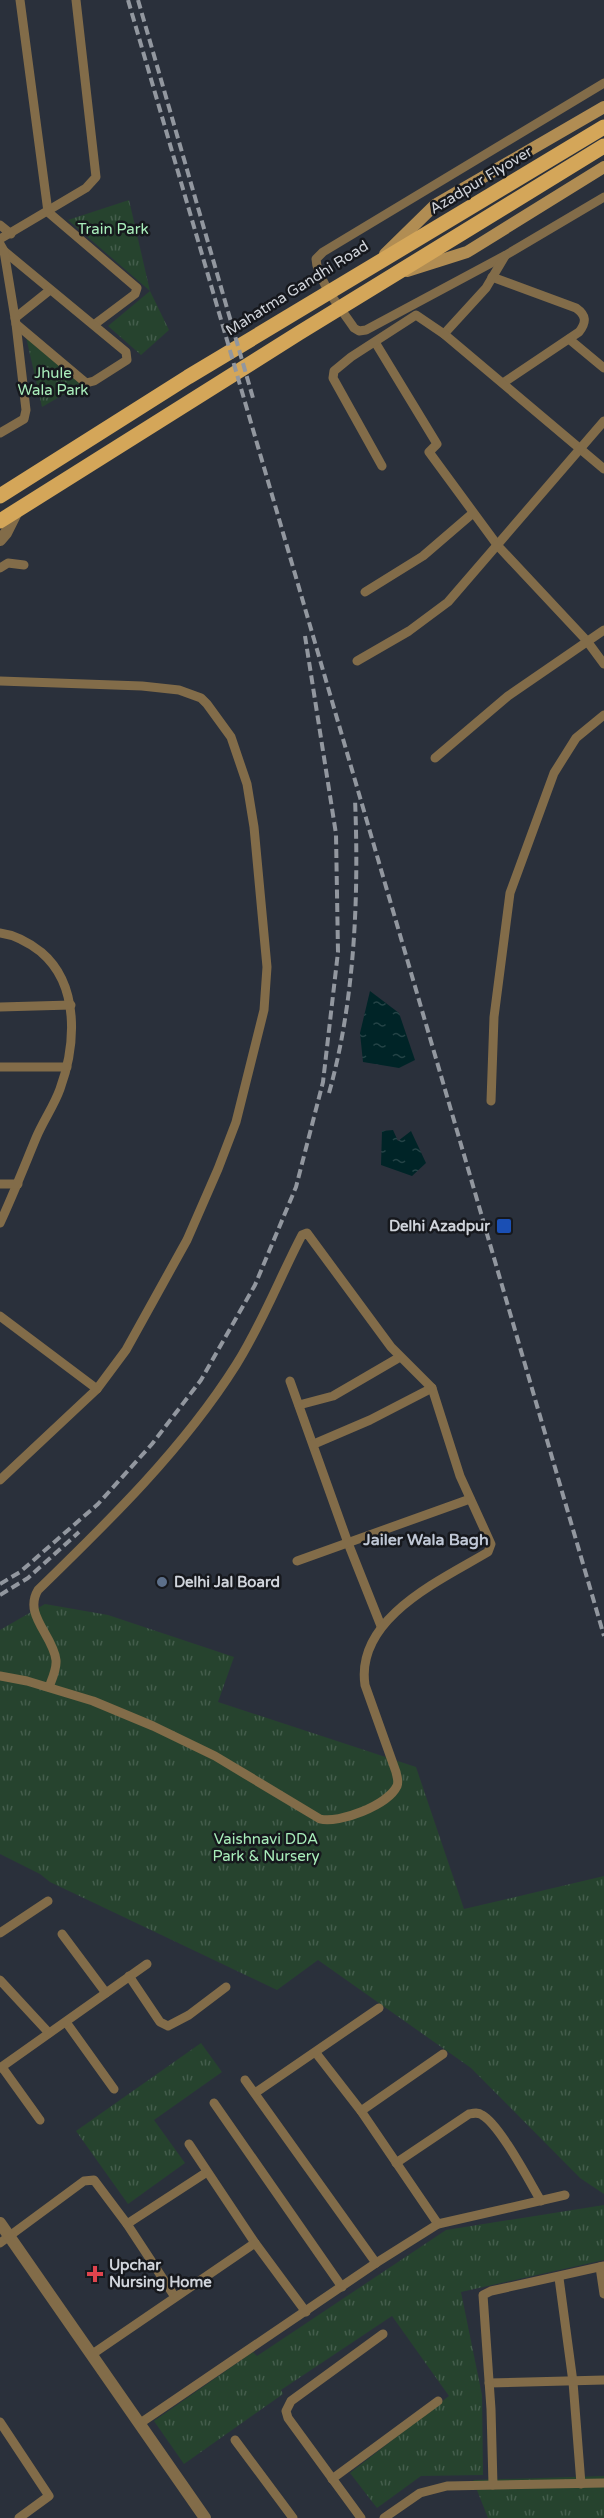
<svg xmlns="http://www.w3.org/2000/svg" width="604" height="2518" viewBox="0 0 604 2518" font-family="'Varela Round',sans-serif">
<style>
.grass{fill:url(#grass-tufts)}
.water{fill:url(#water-ripples)}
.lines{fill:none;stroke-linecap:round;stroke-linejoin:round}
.minor{stroke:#826c49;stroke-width:9}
.tertiary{stroke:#826c49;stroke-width:12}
.secondary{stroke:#b18d53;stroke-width:12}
.primary{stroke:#d4a659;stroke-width:15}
.rail{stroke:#92979f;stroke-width:4;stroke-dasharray:9 4.5;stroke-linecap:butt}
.transit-dot{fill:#1a4fb4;stroke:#16181d;stroke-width:2}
.service-dot{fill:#5c6f8a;stroke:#16181d;stroke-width:2}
.health-dot{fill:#e0444e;stroke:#16181d;stroke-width:2}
.labels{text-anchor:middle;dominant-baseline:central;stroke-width:5;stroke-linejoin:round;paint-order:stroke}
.street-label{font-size:15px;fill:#d0d4db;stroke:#16181d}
.park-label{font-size:15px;fill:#a9eebb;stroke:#16181d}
.poi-label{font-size:15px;font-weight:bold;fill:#d0d4db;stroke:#16181d;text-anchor:start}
.neighbourhood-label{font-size:16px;font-weight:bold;fill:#bfc7d5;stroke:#16181d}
</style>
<defs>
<pattern id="grass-tufts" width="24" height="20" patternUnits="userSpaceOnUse" patternTransform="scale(1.5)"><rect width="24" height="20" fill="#26432e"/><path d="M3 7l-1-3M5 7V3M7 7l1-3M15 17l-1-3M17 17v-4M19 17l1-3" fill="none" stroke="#445d4c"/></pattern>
<pattern id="water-ripples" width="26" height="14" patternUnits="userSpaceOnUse" patternTransform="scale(1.5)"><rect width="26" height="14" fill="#002427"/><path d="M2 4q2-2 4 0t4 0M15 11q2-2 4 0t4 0" fill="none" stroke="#244346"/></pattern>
</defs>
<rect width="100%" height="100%" fill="#2a303b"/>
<!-- grass -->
<g class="grass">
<polygon points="129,200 150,291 169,330 141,355 108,326 150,291 68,220"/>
<polygon points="26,337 82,384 42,407"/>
<polygon points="45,1604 108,1615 234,1657 218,1702 416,1767 464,1909 604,1876 604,2194 580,2178 471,2068 318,1960 277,1990 50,1882 40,1874 0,1854 0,1630"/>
<polygon points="201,2043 222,2072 154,2120 185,2163 128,2204 76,2131"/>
<polygon points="604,2205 604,2260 461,2292 482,2395 483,2475 421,2476 377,2508 350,2473 449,2396 392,2316 281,2390 283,2394 184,2464 154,2421 253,2352 257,2356 446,2230"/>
<polygon points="604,2476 604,2518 488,2518 473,2480"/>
</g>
<!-- water -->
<g class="water">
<polygon points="370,991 399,1013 415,1060 399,1068 363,1062 360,1033"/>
<polygon points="393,1130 398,1141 411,1131 426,1163 412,1176 381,1165 382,1131"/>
</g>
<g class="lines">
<!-- minor -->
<g class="minor">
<polyline points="20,0 48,212 137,288 135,294 95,324"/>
<path d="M604,83l-281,169 -7,7c1,21 26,51 38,69l5,3 7,-1 140,-75 98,-58"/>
<polyline points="0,225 11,234"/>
<polyline points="0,239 86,188 96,177 76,0"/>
<polyline points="0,244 4,251 126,352 127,360 94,381 86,383 16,324"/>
<path d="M492,277l84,31c10,7 11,14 3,24l-76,51"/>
<polyline points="15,318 50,290"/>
<polyline points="444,334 486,288 505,256"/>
<polyline points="569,339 604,368"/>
<polyline points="375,342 437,444 429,452 498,546 587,641 604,664"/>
<polyline points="0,433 24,419 26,410 16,324 4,251"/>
<polyline points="382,466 333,378 334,371 351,357 416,315 444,334 604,469"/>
<polyline points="0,568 8,563 24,565"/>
<polyline points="365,592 423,556 473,513"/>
<polyline points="357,661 409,631 448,602 604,421"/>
<polyline points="0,681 142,686 179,690 201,698 207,704 231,737 247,784 254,827 267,967 264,1010 236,1122 218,1169 187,1240 126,1350 97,1389 0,1480"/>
<polyline points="435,758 508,696 604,630"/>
<path d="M0,933c16,2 28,9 41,19 39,33 35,93 19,137 -6,17 -17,32 -24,49 -12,29 -23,57 -36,85"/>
<polyline points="0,1007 71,1005"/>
<polyline points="0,1067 67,1067"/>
<polyline points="491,1101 494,1017 510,893 554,773 576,738 604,715"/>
<polyline points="0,1184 18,1184"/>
<polyline points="0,1316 97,1389"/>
<polyline points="290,1381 348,1543 381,1626"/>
<polyline points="299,1405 333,1396 400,1357"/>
<polyline points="314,1444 370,1420 432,1388"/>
<polyline points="297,1561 470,1499"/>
<path d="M0,1676l27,5 66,20 60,25 62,30 105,63c19,5 68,-14 77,-33 2,-5 0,-9 -1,-14l-31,-87c-10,-67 76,-105 123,-133l3,-8 -31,-68 -28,-88 -41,-41 -84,-114 -5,2c-22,42 -40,89 -66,130 -53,84 -127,156 -198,225 -15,25 15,45 18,70 1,9 -4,19 -7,27"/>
<polyline points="0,1933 48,1901"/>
<polyline points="62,1934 106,1993"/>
<polyline points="129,1976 160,2022 168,2026 189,2015 226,1987"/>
<polyline points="0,1980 49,2033"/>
<polyline points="66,2022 114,2089"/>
<polyline points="316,2053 361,2111 438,2224"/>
<polyline points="2,2067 40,2120"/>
<polyline points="0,2068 147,1964"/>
<polyline points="245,2080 376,2263"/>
<polyline points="255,2093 379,2008"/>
<polyline points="214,2103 342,2287"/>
<polyline points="361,2111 443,2054"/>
<polyline points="189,2144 255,2243 306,2312"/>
<path d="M396,2163l73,-49c5,-1 9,-2 13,1 18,10 47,66 59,86"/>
<polyline points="127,2224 207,2172"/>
<polyline points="0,2243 84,2181 94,2180 127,2224 175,2297"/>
<polyline points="600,2267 604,2294"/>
<polyline points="559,2278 573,2382 581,2484"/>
<polyline points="91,2355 255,2243"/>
<polyline points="489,2383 604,2380"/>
<polyline points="0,2422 49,2496 19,2518"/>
<polyline points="139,2424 376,2263 438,2224 565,2195"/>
<polyline points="235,2440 293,2518"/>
<polyline points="332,2479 438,2401"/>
<polyline points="493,2485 491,2409 483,2295 491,2291 604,2266"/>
<polyline points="361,2518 288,2418 286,2411 291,2401 383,2334"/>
<polyline points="384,2518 420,2493 447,2486 604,2483"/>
</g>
<!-- tertiary -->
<g class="tertiary">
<polyline points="0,540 6,533 17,511"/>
<polyline points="0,2223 205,2518"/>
</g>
<!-- secondary -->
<g class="secondary">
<polyline points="385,254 435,205 604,107"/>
<polyline points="407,271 467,252 604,167"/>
</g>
<!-- primary -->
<g class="primary">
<polyline points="0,496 188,377 604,127"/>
<polyline points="0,521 299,333 604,146"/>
</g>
<!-- rail -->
<g class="rail">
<polyline points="128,0 604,1636"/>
<polyline points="138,0 253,398"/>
<path d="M329,1093c26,-92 30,-199 26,-294"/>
<polyline points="0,1584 20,1572 98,1504 152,1444 201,1380 255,1285 296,1187 323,1082 338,952 336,834 305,636"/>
<polyline points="0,1595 28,1578 79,1532"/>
</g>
</g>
<!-- markers -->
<rect class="transit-dot" x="496" y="1218" width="16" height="16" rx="3"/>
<circle class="service-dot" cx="162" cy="1582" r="6"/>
<path class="health-dot" d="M92 2265h6v6h6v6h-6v6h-6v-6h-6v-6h6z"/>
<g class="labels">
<!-- street labels -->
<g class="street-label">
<text transform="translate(481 180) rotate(-31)">Azadpur Flyover</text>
<text transform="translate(297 288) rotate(-32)">Mahatma Gandhi Road</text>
</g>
<!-- park labels -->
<g class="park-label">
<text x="113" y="229">Train Park</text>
<text x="53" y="373">Jhule<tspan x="53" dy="17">Wala Park</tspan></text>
<text x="266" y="1839">Vaishnavi DDA<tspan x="266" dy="17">Park &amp; Nursery</tspan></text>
</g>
<!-- poi labels -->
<g class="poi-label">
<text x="490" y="1226" text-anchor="end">Delhi Azadpur</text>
<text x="174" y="1582">Delhi Jal Board</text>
<text x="109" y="2265">Upchar<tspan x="109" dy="17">Nursing Home</tspan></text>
</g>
<!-- neighbourhood labels -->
<g class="neighbourhood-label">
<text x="426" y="1540">Jailer Wala Bagh</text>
</g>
</g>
</svg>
